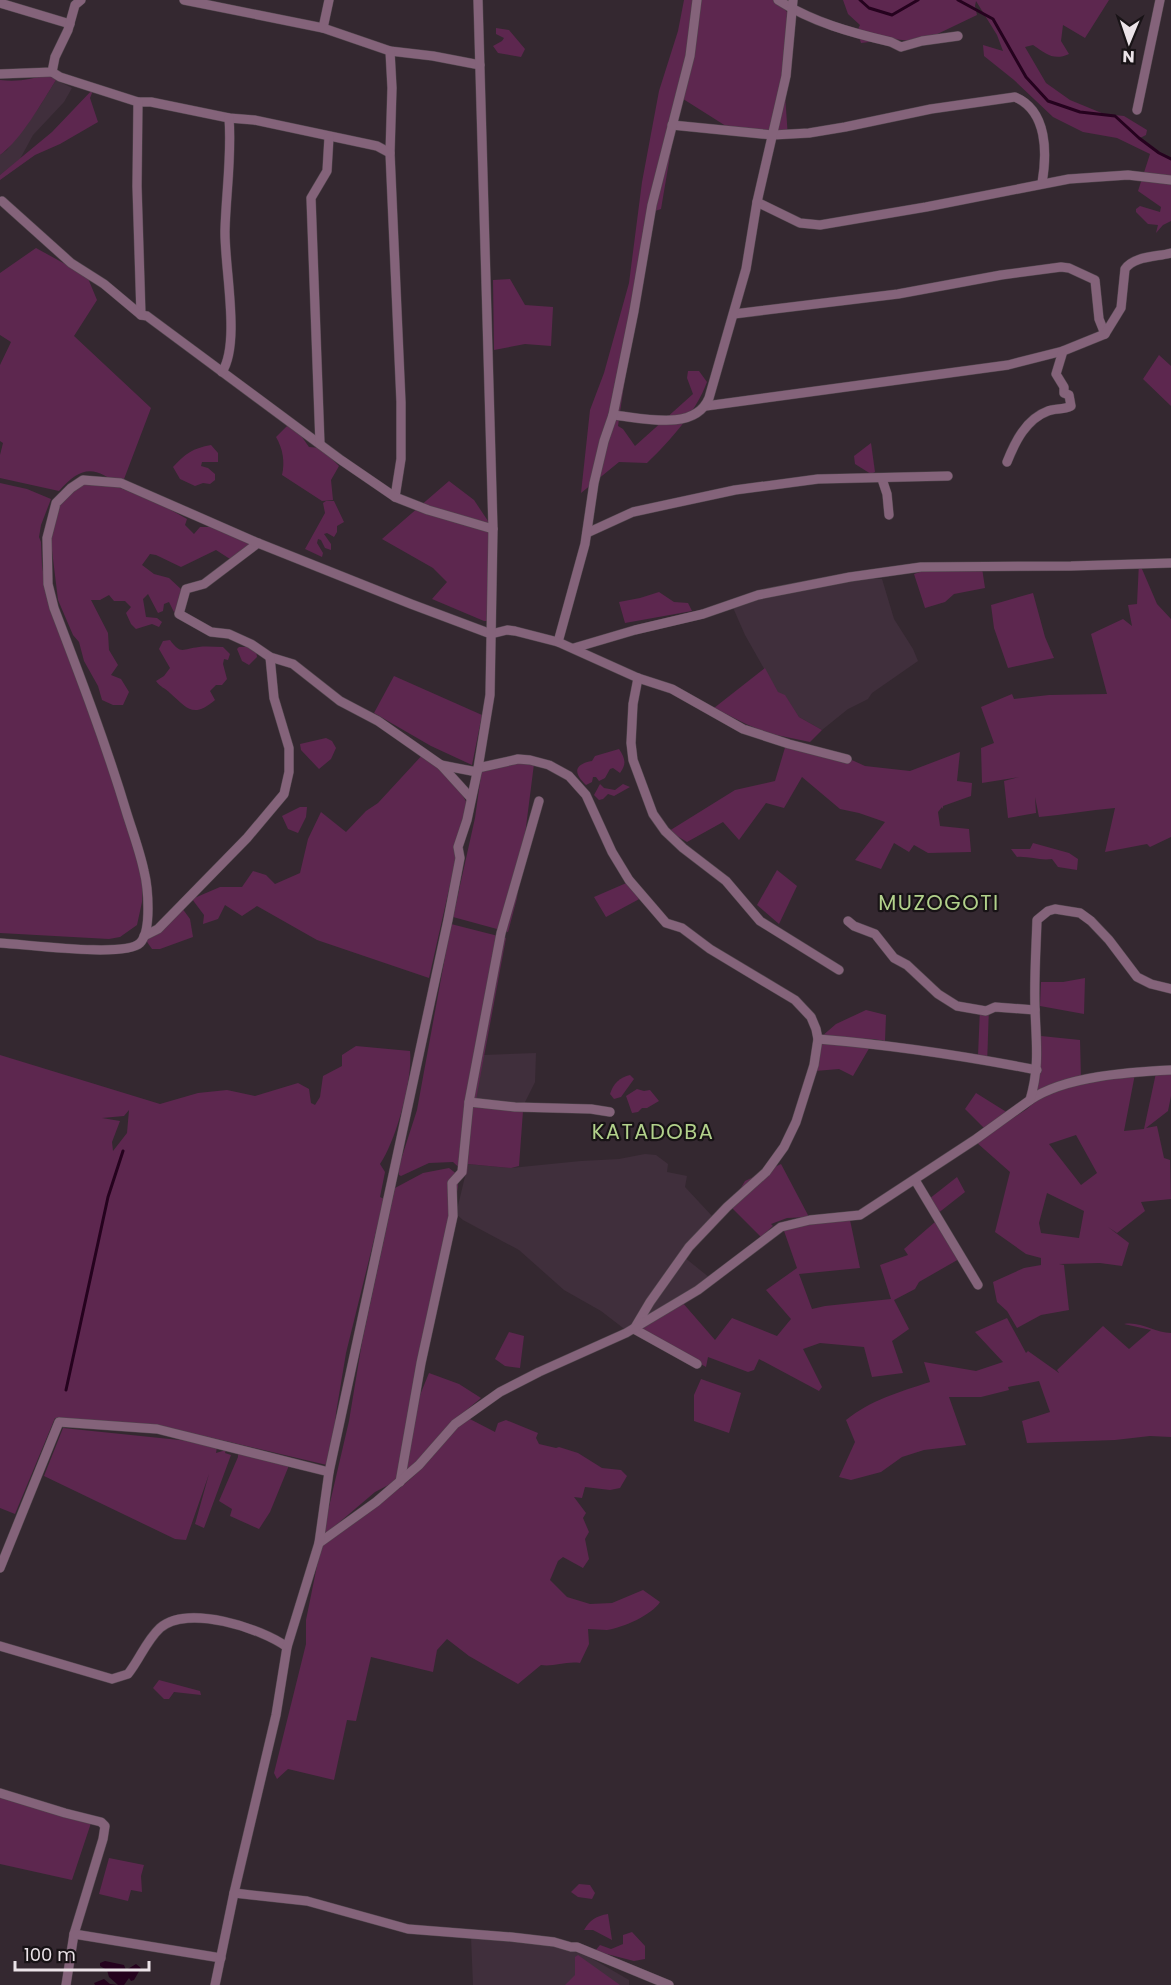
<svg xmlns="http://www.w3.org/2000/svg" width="1171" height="1985" viewBox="0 0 1171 1985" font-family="Poppins,sans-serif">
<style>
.built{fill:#402f3c}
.green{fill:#5d274f;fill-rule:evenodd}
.water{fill:#25021e}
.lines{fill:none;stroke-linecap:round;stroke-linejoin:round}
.stream{stroke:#25021e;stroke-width:3}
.minor-casing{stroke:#51464d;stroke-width:10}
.minor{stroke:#84637a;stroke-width:9}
.labels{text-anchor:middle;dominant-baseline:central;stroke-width:4.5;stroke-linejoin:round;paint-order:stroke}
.quarter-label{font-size:21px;letter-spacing:1.5px;fill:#b2d18b;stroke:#181316}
</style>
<rect width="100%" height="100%" fill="#342830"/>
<!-- built -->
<g class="built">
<polygon points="56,80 72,88 64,102 33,135 20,159 0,175 0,155 7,150 38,109"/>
<polygon points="858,578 882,579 894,619 913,649 918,661 872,693 868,699 848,709 822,730 799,717 785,696 778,693 745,635 731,603"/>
<polygon points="536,1053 535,1082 523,1106 475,1100 484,1055"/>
<polygon points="645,1154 656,1155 668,1164 667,1172 687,1176 685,1187 712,1216 679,1253 710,1278 627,1331 601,1311 564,1290 519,1250 463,1220 456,1214 468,1164 511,1168 581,1161 619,1159"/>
<polygon points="471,1937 572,1947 629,1980 629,1985 473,1985"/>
</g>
<!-- green -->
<g class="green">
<path d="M684,0h93l10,12 -2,82 3,44 -51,-5 -57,-36 -19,112 -12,4 -31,213 5,3 12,17 58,-52 -6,-16 1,-7h11l8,11c-11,30 -37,59 -60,81l-28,-1 -38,31 9,-83 14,-37 25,-90 13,-101 17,-91 19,-60z"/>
<path d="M843,0h266l-24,38 -22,-13 -2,16 8,13c-15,7 -23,0 -36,-9l-8,2 21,36 24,17 34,14 20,2 23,14 -1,5 -6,3 19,15 12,5v63l-8,4 -7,8 2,-8 -10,-1 -12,-12v-3l4,-3 20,6 1,-5 -23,-16 12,-37 -33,-16 -34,-6 -30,-15 -39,-37 -30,-24 -1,-11 20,6 -6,-16 -21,-34 -1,5 2,9 -48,23 -18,3 -18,-2 -32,4 -4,-12 3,-6 -12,-11z"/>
<polygon points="496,28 509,30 525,49 521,57 498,53 493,46 502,41 504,38 496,34"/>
<path d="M49,72l7,8c-14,22 -35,60 -56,75v-75c16,2 34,0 49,-8z"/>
<polygon points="94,88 90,98 98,122 60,144 35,155 0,180 0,175 52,132"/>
<path d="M36,248l51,28 10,24 -23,36 77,72 -30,79c-26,-21 -39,-22 -62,4l-59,-13v-23l3,-12 -3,-2v-76l11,-23 -11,-7v-62z"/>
<polygon points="510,279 525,305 553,307 551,346 525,344 494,350 493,280"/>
<polygon points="1159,355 1171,366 1171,406 1143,379"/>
<path d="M289,424l8,6 12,17 12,1 18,18 -8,14 2,20 -11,1 -40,-26c3,-13 1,-26 -6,-38z"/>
<polygon points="871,443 875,472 871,474 855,464 854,456"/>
<path d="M211,445l7,8v9h-16l-1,4 7,2 7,6v6l-5,4 -7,-1 -8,3 -15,-7 -7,-12c12,-13 20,-19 38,-22z"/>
<polygon points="89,481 115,486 157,502 187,519 185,525 194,534 200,527 212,527 253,541 230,559 216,550 181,567 156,555 150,554 142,565 154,574 169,578 182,590 175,614 169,602 164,604 163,611 158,613 148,594 143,599 146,617 157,618 162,622 159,627 152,624 136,629 131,624 126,613 131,607 125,601 114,601 109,595 100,600 91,600 108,633 109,650 118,665 111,675 121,679 129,692 123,705 113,705 102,700 98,686 84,661 79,642 73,635 58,600 50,534 61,500"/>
<polygon points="449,481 474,500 490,524 489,621 484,621 432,599 447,582 433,568 382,539"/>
<polygon points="0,483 27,489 51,499 41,525 39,537 41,542 42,566 47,595 101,732 143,882 142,902 137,925 120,937 109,939 0,933"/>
<polygon points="326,501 334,501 344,522 337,526 337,532 334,537 327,533 324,534 331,544 331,550 325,548 321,540 318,539 317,543 323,553 322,557 305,549 325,513 323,503"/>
<path d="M1139,562l18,42 14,15v218l-21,10 -3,-3 -42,8 10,-44c-26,2 -51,7 -76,9l-4,-20 1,16 -28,5 -4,-37 15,-4 -37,6 -1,-35 13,-5 -13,-36 31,-13 2,5 35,-4 58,-1 -16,-60 32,-15 9,7 -4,-21 9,-1z"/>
<polygon points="937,566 982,568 985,588 954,594 945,602 925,608 914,574"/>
<polygon points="659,592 674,602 688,603 692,611 625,623 619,602 640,598"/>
<polygon points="1033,593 1045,637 1054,658 1008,668 994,628 991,605"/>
<path d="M170,640c11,15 12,9 29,7 7,-1 16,0 24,0l7,7 -2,6 -4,-1 -1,5 4,15 -5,6h-6l-6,6 5,9c-22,19 -28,8 -45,-7 -5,-5 -10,-6 -14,-12l8,-5 6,-8 -11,-19 4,-8z"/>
<polygon points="239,647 248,647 256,650 257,657 249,665 242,661 237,649"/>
<polygon points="765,668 778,692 785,695 799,717 822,730 810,742 767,733 746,724 714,708"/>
<polygon points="394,676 482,715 472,765 431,746 374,713"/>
<polygon points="326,738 332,741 336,748 331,759 319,769 301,750 300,744"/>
<polygon points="787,741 843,756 865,766 910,771 960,752 957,781 972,783 971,796 943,806 943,809 942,807 938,812 940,826 969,829 971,852 928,853 914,845 909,852 894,843 881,869 855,860 885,822 859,813 840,809 802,777 784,808 766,803 739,840 723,822 687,842 669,831 735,790 775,781"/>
<path d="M619,749c6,9 8,15 1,24l-7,-5 -3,1 -5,9 -6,3 -3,-4h-3l-1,5 -6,3c-13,-12 -12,-21 6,-24l3,-5z"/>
<polygon points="425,752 458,787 468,805 429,978 317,940 257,906 242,916 225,905 218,919 203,924 204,915 192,899 220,887 242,887 253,871 266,875 275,884 300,873 308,839 321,812 346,832 366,811 378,803"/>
<polygon points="517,755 535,756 517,898 508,932 453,917 475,818 482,768"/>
<polygon points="600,784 604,788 615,790 623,784 630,787 614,796 608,794 603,799 599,800 594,795"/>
<polygon points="300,807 307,807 306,817 298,833 288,829 282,816"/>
<path d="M1033,843l36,10 9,6 -1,11 -19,-3 -6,-8c-12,2 -23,-3 -35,-2l-6,-8h19z"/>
<polygon points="777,870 797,886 779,924 757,905"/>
<polygon points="631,881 643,897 606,917 594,897"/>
<polygon points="179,904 190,919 193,937 160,949 152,949 145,939"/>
<polygon points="451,924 506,938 475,1105 523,1111 519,1166 511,1168 468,1164 467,1175 453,1162 429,1163 401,1176 399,1175 398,1169 417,1110"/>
<polygon points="1085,978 1084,1014 1040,1006 1041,982 1063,982"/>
<polygon points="989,1006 987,1066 978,1056 980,1008"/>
<polygon points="866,1010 886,1015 885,1041 873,1039 821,1037 836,1024"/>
<polygon points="1041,1036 1080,1040 1081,1079 1035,1096 1040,1067"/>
<polygon points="821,1042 871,1045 853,1076 839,1069 815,1071"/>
<path d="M356,1046l54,5c3,28 -14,90 -30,113l5,8 -5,25 4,2 -38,154 -10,60 -5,53 -157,-37 -119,-11 -40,96 -15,-6v-453l160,49 38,-11 29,-3 28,6 43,-13 11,6 2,14 4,2 5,-8 3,-21 19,-10v-11zM129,1110l-2,23 -14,18 -1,-9 8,-21 -18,-3 22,-2z"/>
<path d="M1156,1073h15v23l-3,15 -22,17 11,-2 7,32 6,2 1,39 -30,3 4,9 -28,22 -9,-6 21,16 -7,23 -22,-3 -41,1 5,1 5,45 -28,5 -24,13 -10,-17 -10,-9 -4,-20 31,-14 17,-3v-7l-15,-4 -31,-22 15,-60 -34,-30 51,-33 18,-17 83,-18h7l-11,57 20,-2zM1076,1135l21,38 -16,12 -32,-41zM1047,1193l37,18 -5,27 -38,-5 -2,-10z"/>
<path d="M630,1075l4,4 -13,18 -7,2 -4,-5c3,-10 10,-17 20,-19z"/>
<polygon points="637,1089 644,1091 650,1090 659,1101 647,1108 642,1108 638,1112 632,1113 626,1096"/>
<polygon points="976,1093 1008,1113 985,1129 965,1109"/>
<polygon points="781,1164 809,1217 787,1218 771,1224 773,1226 761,1237 730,1206 745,1181"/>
<polygon points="449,1168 458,1175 458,1187 398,1480 375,1492 322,1537 349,1421 362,1342 395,1188 423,1173"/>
<polygon points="957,1177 965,1192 937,1214 929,1199"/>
<polygon points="850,1220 860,1268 799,1274 812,1309 825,1306 891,1299 880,1265 908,1255 904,1249 935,1222 959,1259 919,1282 915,1289 894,1300 909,1329 892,1341 903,1373 872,1377 864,1347 820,1343 803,1349 822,1387 819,1391 759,1359 754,1370 748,1372 708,1357 706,1367 638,1328 682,1302 715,1340 732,1318 777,1336 791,1319 766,1290 797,1268 783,1228 812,1221"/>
<path d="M1007,1318l19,35 2,-2 31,22 -2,-3 46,-44 26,23 22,-19 -27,-6c17,-3 31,9 47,9v104l-21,-1 -35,4 -88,3 -5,-22 28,-9 -11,-31 -31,6 1,3 -28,7h-32l17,48 -42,5 -22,7 -21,15 -30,8 -12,-3 16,-35 -9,-22c25,-20 53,-28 84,-38l-6,-20 52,9 27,-9 -28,-30z"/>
<polygon points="509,1332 524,1336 520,1368 505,1366 495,1359"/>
<polygon points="429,1373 459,1384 481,1398 452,1422 403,1476 420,1395"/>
<polygon points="701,1379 741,1393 729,1433 694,1421 694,1395"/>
<path d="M466,1417l29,15 3,-9 8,-3 32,13 -2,5 3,6 17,4 3,-1 19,6 24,15 19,2 6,6 -7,12 -10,2 -25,-3 -3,11 -8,-1 12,16 -3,5 6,14 -4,7 4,20 -6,9 -20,-11 -5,4 -8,19 17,17 23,7 22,-1 31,-13 17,12c-8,13 -38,26 -53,28 -6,0 -13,-1 -19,-1l1,15 -9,19c-14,-2 -27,4 -39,2l-23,19 -49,-28 -22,-17 -10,11 -4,22 -62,-15 -15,64 -9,-1 -13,60 -46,-11 -11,10 -3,-6 32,-129v-24l15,-74c34,-26 78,-53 106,-83 14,-15 23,-33 39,-46z"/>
<polygon points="63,1428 199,1442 217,1447 216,1453 226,1450 225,1453 231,1455 204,1528 195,1524 209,1474 186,1540 175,1539 44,1476"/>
<polygon points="238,1453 290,1463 270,1512 259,1529 230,1516 232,1509 219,1501 238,1457"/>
<polygon points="159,1680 200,1691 201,1695 174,1692 169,1699 164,1699 153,1688"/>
<polygon points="0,1794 91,1823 72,1880 0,1864"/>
<polygon points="109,1858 144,1865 141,1876 142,1892 131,1890 128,1901 99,1894"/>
<polygon points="579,1884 590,1885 595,1893 592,1899 578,1897 571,1892"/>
<path d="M608,1914l4,26 -19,-10h-9c6,-10 12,-14 24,-16z"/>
<polygon points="632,1932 645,1946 645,1959 634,1961 595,1951 600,1945 611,1949 623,1944 623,1935"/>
<polygon points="578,1955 620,1985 565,1985 575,1975 575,1957"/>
</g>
<!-- water -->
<polygon class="water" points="105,1961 124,1965 126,1970 136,1964 141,1968 134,1980 131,1981 129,1978 124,1985 95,1985 94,1983 104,1979 110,1984 118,1985 109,1977 107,1970 100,1966 100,1963"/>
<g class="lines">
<!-- stream -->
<g class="stream">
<polyline points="860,0 869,8 892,15 918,0"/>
<polyline points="958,0 993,19 1026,77 1048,101 1080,112 1115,116 1139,138 1159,153 1171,159"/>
<polyline points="66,1390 108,1197 123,1151"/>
</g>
<!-- minor casing -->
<g class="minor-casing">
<g id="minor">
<polyline points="184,0 323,28 390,51 433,56 480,65"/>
<path d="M778,0c34,22 74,33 113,42l10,5 21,-6 36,-5"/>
<polyline points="0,3 70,24"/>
<polyline points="323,28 329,0"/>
<polyline points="390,51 392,88 390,153 401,402 401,459 395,497"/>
<polyline points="52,72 60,77 138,102 151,102 229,118 254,120 377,146 390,153"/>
<polyline points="0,74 52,72 55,57 68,30 75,5 81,0"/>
<polyline points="138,102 137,186 141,315"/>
<polyline points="1137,110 1160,0"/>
<path d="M672,125l101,10 36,-2 36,-6 86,-18 84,-12c33,14 32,57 27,86"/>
<polyline points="2,201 71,263 104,284 141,315 147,316 341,460 395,497 428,510 493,529"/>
<polyline points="757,202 800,223 820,225 926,207 1069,179 1128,175 1171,180"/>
<polyline points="734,314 898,294 1001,275 1061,267 1069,268 1095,280 1099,319 1105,334"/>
<path d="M222,372c19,-29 2,-106 3,-142 1,-37 7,-75 4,-112"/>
<polyline points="706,406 1008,365 1063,351"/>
<path d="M613,415c30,3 82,17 96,-17l37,-129 11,-67 29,-126 7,-76"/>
<polyline points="320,444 311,198 327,171 329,137"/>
<path d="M1007,462c8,-20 19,-43 41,-51 7,-3 16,-1 23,-5l-2,-11 -5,-2v-6l-8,-13 7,-23 42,-17 16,-26 4,-39c9,-13 31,-12 46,-16"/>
<polyline points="882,479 887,494 889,515"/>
<polyline points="587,533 633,512 735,490 818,479 948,476"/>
<polyline points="258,543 204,584 186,589 179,614 211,632 229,634 251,644 270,657 293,664 340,701 378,721 441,765 471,798"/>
<polyline points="558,642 585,544 594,483 604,441 613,415 634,311 652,205 690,56 697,0"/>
<polyline points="574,648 635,630 703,614 758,595 850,577 921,567 1071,566 1171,563"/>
<polyline points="638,678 633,704 631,743 633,760 653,814 665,831 683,848 726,881 760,921 839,970"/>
<polyline points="441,765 477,772"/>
<polyline points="478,768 518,759 530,760 549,765 569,776 586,795 612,852 629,880 666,923 682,928 710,949 795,1000 811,1017 816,1029 818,1039 814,1065 796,1122 784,1147 766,1172 727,1207 689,1247 650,1302 634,1329 697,1364"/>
<polyline points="848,921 854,926 875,934 894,958 907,965 938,994 957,1006 986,1011 995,1007 1035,1010"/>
<polyline points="144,936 158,929 247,838 284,794 289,772 289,748 274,698 270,657"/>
<path d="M0,943c25,1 125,15 140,0 12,-12 8,-56 4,-72 -4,-19 -11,-38 -17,-57 -21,-70 -47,-138 -73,-206l-6,-24 -1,-46 9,-35 15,-15 12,-8 38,3 137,60 153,61 80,30 16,-4 8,1 43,11 80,36 34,11 71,40 46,15 58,15"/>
<path d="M818,1039c74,6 147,17 219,31"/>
<path d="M1030,1100c35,-24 100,-28 141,-30"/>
<polyline points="469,1102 515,1107 591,1109 610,1112"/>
<polyline points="915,1180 978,1285"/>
<polyline points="400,1482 421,1363 453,1216 452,1183 462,1172 469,1102 501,933 539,801"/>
<path d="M319,1543l57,-41 43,-37 36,-41 45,-32 39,-20 87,-39 72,-43 83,-63 29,-7 50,-5 116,-76 54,-39c10,-34 6,-58 5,-92 -1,-29 1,-58 2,-88l11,-9 7,-2 25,4 11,8 18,19 28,37 14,7 20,5"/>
<polyline points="0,1568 59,1422 157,1429 329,1472"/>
<path d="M0,1646l112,33 16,-5c12,-15 18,-33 32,-46 27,-24 101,0 127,19"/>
<polyline points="0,1793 65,1813 101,1822 105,1826 103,1839 74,1934 66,1985"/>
<polyline points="234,1893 307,1901 408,1929 511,1937 554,1942 571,1947 577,1947 669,1985"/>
<polyline points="74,1934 221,1958"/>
<polyline points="215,1985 234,1893 276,1715 287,1647 319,1543 329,1472 448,920 460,858 458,847 467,820 478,768 490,695 493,529 478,0"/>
</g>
</g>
<!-- minor -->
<use href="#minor" class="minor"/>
</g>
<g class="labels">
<!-- quarter labels -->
<g class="quarter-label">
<text x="939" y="902">MUZOGOTI</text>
<text x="653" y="1131">KATADOBA</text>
</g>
</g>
<!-- north arrow -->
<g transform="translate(1129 42) rotate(182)" stroke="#181316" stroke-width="4.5" paint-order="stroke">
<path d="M0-4.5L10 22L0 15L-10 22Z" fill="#ebe3e8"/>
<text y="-9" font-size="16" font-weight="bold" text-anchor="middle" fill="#ebe3e8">N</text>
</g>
<!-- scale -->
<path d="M15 1961v9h134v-9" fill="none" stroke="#ebe3e8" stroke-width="3"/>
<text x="24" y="1961" font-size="18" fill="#ebe3e8" stroke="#181316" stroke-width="4.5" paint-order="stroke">100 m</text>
</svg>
